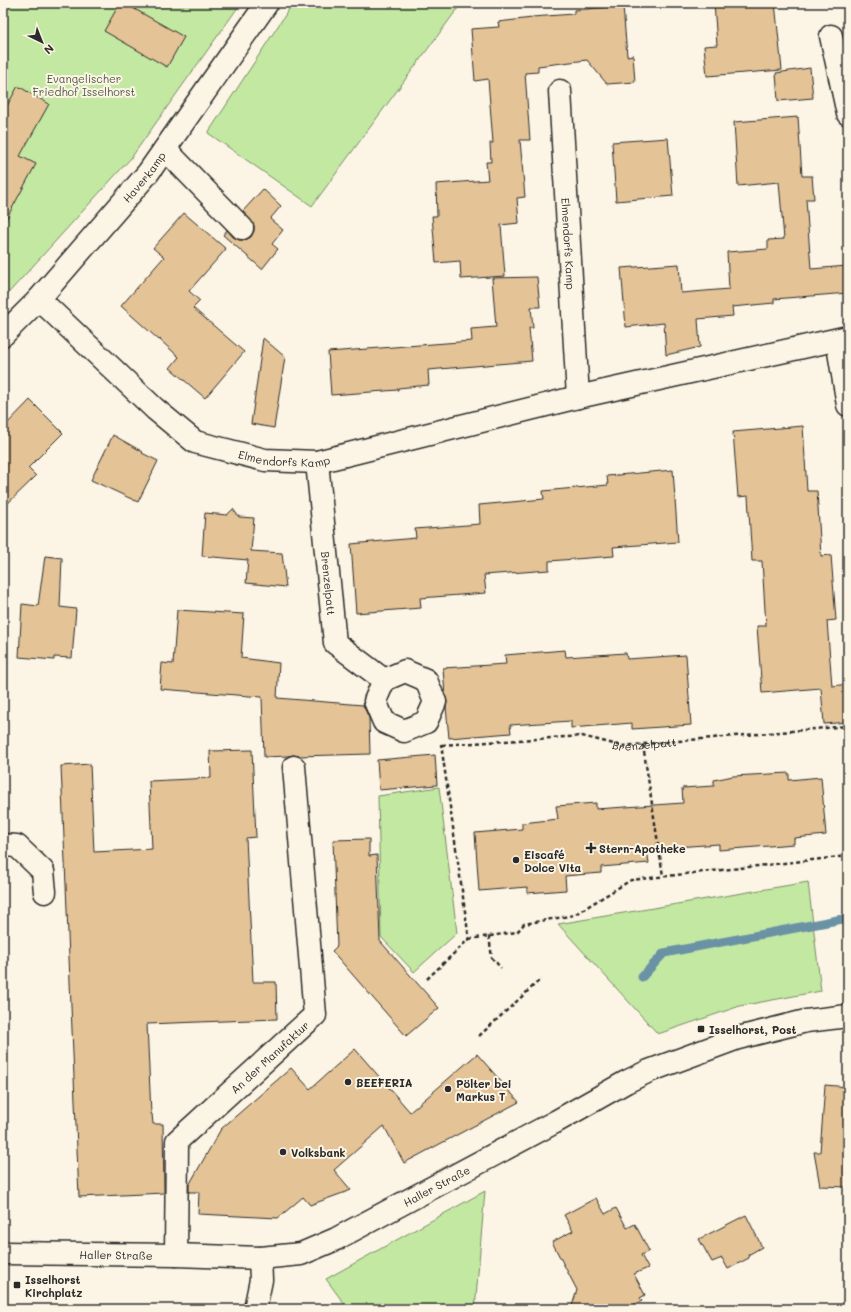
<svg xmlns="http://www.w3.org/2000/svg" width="851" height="1312" viewBox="0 0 851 1312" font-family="Mali,sans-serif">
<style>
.green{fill:#c3e8a2;stroke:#778a66}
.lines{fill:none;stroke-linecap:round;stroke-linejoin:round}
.stream{stroke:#6a92a5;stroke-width:9}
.building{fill:#e4c396;stroke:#2b2b2b}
.minor-casing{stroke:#2b2b2b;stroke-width:25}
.path{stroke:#2b2b2b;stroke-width:2.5;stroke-dasharray:4 3;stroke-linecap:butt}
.minor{stroke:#fcf5e5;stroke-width:22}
.poi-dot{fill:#2b2b2b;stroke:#fcf5e5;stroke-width:1.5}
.labels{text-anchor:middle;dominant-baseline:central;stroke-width:4;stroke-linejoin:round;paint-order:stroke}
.park-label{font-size:11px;fill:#515a49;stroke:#fcf5e5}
.street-label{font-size:11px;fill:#2b2b2b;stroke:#fcf5e5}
.poi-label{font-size:11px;font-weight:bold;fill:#2b2b2b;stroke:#fcf5e5;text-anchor:start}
</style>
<rect width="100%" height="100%" fill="#fcf5e5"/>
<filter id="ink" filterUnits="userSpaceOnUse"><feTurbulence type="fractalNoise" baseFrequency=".025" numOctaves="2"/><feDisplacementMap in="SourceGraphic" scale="8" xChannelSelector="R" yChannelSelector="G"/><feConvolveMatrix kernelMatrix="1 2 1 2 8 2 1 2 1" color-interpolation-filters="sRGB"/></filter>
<g filter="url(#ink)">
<!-- green -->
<g class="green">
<polygon points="3,3 241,3 131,158 3,299"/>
<polygon points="293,3 452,3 458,8 312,206 208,133"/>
<polygon points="439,787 457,933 414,972 381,937 378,796"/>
<polygon points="808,882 821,991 740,1006 658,1034 558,924"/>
<polygon points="485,1191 475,1309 348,1309 326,1279"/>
</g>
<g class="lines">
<!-- stream -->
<polyline class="stream" points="642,977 664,953 848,918"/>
</g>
<!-- building -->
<g class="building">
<polygon points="120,3 124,3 184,37 167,67 104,31"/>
<polygon points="714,3 775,3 782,70 707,76 704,46 717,45"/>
<polygon points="623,6 627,56 633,55 635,82 607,84 587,60 538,66 538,72 525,73 530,140 520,140 525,197 517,198 519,223 501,225 505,276 461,279 460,261 436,263 432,216 437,216 436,184 488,180 486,162 491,162 490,143 493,143 488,79 475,81 471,29 499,27 498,22 532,18 532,17 574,14 574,10"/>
<polygon points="810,68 813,98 778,101 776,73"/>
<polygon points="18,86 49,104 20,156 36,164 3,225 3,113"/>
<polygon points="798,117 802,176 812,176 814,199 806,199 811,269 847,266 848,293 774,299 774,303 732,307 733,316 698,319 700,347 666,355 664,323 626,327 621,268 679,264 681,293 729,289 727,252 768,249 768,240 784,239 779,182 738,186 734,122"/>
<polygon points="668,138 673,196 616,201 612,142"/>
<polygon points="263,189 281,206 270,219 283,230 272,244 278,249 262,269 223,235 227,230 233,237 239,240 245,240 251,237 254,231 254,225 243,211"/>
<polygon points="184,213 226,249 189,291 200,301 193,308 244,352 205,398 170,368 179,357 160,340 161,338 159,340 121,306 164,257 153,248"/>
<polygon points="537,277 540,307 531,307 533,328 529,328 532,361 428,370 429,385 398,388 398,390 331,395 328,352 472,341 471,329 496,327 492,278"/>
<polygon points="263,338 285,357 274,428 251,424"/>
<polygon points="30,400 63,433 28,468 36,476 3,508 3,428"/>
<polygon points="803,426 807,491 817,491 821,556 831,555 836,620 827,621 832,686 848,684 848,722 824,724 821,688 762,693 757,626 766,626 762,561 752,561 748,496 738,497 733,432"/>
<polygon points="113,435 143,452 142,453 158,461 138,502 91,480"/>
<polygon points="673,470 678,542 613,547 614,556 549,561 549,570 484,575 486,593 420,598 421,608 356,613 351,544 416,538 415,529 480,524 479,505 544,499 543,491 608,485 607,476"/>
<polygon points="233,509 239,517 254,518 251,551 282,553 286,587 246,583 248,560 202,556 205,513 227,515"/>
<polygon points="45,556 62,558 60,607 76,609 72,658 54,657 54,660 19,657 22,604 38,606"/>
<polygon points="177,610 244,614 241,658 279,663 277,698 363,705 369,718 370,754 299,756 293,755 288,756 264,757 262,697 160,689 162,663 173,664"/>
<polygon points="565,650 566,657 626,653 627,659 686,655 691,725 632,729 632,723 571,728 571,721 510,725 511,733 449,738 446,707 447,702 445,695 443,668 506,664 505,655"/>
<polygon points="252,750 256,837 246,838 253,982 276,982 277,1019 147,1024 151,1114 152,1114 153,1124 163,1124 164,1193 79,1197 61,766 90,764 94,852 152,849 149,781 211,778 210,751"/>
<polygon points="435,755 437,785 379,790 377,760"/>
<polygon points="789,773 789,780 821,777 826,835 794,838 794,844 719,850 719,844 647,849 649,863 601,867 601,873 565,876 566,890 527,893 527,887 479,891 475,833 522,829 522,823 558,819 556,806 596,803 596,809 683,803 682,788 714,786 714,780 733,776"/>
<polygon points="369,839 369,856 377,855 380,941 439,1008 406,1036 332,951 337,946 333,840"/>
<polygon points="355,1049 410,1112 477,1054 519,1102 404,1163 384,1126 334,1170 351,1190 310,1205 303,1197 278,1218 198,1214 199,1192 189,1192 189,1185 221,1129 291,1068 310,1089"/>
<polygon points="825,1085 848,1087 848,1187 820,1186 814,1152 820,1152"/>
<polygon points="596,1198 605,1214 616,1208 627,1228 635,1224 649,1251 641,1255 648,1268 634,1274 645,1295 640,1298 642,1301 625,1309 571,1309 577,1290 552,1242 573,1231 564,1215"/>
<polygon points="746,1215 762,1247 748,1255 749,1258 728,1269 722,1258 712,1262 699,1239"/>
</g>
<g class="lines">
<!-- minor casing -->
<g class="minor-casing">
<g id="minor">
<polyline points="831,36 848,114"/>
<path id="s2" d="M560,91l18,306"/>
<polyline points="165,149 242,228"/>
<path id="s3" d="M39,299l116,110 40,33 70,18 52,2 261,-65 270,-60"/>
<path id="s4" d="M3,335l36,-36 109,-126 119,-170"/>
<polyline points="837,340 848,405"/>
<path id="s5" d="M317,462l18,181 49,37"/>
<polygon points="405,671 426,680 435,702 426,722 404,731 384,722 375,701 384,680"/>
<polyline points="3,845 17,846 43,871 45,892"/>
<path id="s6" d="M3,1253l173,2 84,3 41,-4 35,-15 221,-118 69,-39 23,-11 89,-33 68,-17 42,-5"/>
<path id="s7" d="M176,1255l1,-114 138,-126 -21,-248"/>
<polyline points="255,1309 261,1280 260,1258"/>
</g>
</g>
<!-- path -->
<g class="path">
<path id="s1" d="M442,745l140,-9 40,10 226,-20"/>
<polyline points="643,745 663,876"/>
<polyline points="489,936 492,958 501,968"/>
<polyline points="469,939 517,932 524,924 574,915 631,880 848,856"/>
<polyline points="427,979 469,939 441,744"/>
<polyline points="479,1036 541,979"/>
</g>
<!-- minor -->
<use href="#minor" class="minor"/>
</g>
</g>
<!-- markers -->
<g class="poi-dot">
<path d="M589 842h4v4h4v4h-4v4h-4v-4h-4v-4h4z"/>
<circle cx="516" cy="860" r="4"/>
<rect x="697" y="1025" width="8" height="8" rx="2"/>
<circle cx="348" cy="1082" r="4"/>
<circle cx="448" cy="1089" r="4"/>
<circle cx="283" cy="1152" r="4"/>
<rect x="13" y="1281" width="8" height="8" rx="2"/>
</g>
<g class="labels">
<!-- park labels -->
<g class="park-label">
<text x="84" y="78">Evangelischer<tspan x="84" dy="13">Friedhof Isselhorst</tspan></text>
</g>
<!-- street labels -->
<g class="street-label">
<text stroke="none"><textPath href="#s4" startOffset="212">Haverkamp</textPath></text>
<text stroke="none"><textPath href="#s2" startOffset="153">Elmendorfs Kamp</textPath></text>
<text stroke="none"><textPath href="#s3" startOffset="303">Elmendorfs Kamp</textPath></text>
<text stroke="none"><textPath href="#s5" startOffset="122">Brenzelpatt</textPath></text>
<text stroke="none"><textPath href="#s1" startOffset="204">Brenzelpatt</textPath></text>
<text stroke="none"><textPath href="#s7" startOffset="239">An der Manufaktur</textPath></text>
<text stroke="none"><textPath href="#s6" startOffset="450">Haller Straße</textPath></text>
<text stroke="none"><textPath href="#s6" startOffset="113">Haller Straße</textPath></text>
</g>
<!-- poi labels -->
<g class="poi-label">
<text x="599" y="848">Stern-Apotheke</text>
<text x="524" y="854">Eiscafé<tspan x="524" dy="13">Dolce Vita</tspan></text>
<text x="709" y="1029">Isselhorst, Post</text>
<text x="356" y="1082">BEEFERIA</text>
<text x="456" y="1083">Pölter bei<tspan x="456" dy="13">Markus T</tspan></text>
<text x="291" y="1152">Volksbank</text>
<text x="25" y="1279">Isselhorst<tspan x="25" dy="13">Kirchplatz</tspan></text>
</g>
</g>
<!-- margin -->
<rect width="851" height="1312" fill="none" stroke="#fcf5e5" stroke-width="16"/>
<rect x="8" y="8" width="835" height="1296" fill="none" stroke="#2b2b2b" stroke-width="1.5" filter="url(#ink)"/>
<!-- north arrow -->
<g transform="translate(42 42) rotate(137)" stroke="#fcf5e5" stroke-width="3" paint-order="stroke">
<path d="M0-3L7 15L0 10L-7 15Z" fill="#2b2b2b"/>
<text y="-6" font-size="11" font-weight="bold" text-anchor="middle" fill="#2b2b2b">N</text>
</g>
</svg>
